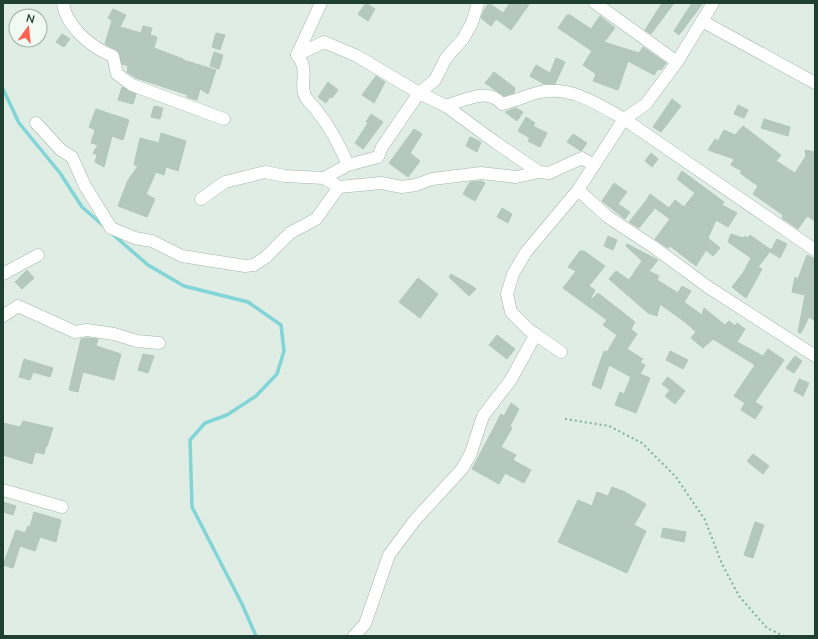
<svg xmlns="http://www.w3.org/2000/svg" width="818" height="639" viewBox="0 0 818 639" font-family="Mulish,sans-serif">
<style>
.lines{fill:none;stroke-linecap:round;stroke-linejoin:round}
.stream{stroke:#82d5d7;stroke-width:3.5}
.building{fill:#b5c8be;stroke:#b2c7bc}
.minor-casing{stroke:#a2b5ac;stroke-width:13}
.path{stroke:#7db39c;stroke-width:2;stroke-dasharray:2 3;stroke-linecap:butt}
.minor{stroke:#fff;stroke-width:12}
</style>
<rect width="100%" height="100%" fill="#e0ede5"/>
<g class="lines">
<!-- stream -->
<g class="stream">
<polyline points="3,89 19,123 60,173 82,207 105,227"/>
<polyline points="110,232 148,265 184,286 248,302 281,325 284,351 277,374 256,396 227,415 205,423 190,440 192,507 242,604 256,636"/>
</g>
</g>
<!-- building -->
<g class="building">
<polygon points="366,3 375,9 368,21 358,14"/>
<polygon points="489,3 503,13 510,3 530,3 511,30 496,19 491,26 481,18 484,10"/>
<polygon points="662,3 674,3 651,34 645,30"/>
<polygon points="692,3 703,3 679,35 674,31"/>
<polygon points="113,9 126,15 120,27 141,33 143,26 152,28 150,35 157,37 154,48 183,59 183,60 216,70 208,94 200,89 197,100 187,97 188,95 136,78 127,72 128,66 122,64 119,52 105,44 112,20 108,18"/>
<polygon points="567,15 570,15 591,29 600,16 615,28 604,42 639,53 643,47 666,63 661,70 658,69 654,75 628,61 618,90 593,81 596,74 583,65 592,51 558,28"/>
<polygon points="216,33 225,35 220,50 212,47"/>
<polygon points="62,34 70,39 64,47 56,42"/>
<polygon points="214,52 223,55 219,69 210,66"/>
<polygon points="556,58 565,62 555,84 544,84 530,76 536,65 550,73"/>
<polygon points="494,72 515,88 514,93 504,96 485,83"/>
<polygon points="376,76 385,82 374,103 362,95"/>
<polygon points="328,82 338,90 332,98 330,97 326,103 318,97"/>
<polygon points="122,87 136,94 133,104 118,100"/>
<polygon points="672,99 681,106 661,132 653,127"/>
<polygon points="738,105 748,110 744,118 734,114"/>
<polygon points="154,106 163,108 160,119 151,117"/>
<polygon points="516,108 523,112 517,121 505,112"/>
<polygon points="96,109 129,120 123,140 112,136 104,167 95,162 97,155 93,153 98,145 91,143 95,130 89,127"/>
<polygon points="371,114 383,122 363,149 355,143 368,123 366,122"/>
<polygon points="526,117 535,123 533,126 547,133 540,147 528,141 530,138 518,131"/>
<polygon points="764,119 790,127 788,136 761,128"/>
<polygon points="743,126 781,155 776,161 795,173 806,156 805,150 815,152 815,221 807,216 798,229 782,218 783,215 753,194 758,186 740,173 742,171 731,165 734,159 708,150 715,139 718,141 724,130 735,135"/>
<polygon points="414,129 422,134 410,153 420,161 408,177 389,163"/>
<polygon points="161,133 186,141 178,171 166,167 164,175 156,172 146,194 155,199 147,217 118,206 128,180 138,166 134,165 140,138 159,143"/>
<polygon points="573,134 587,143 581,151 567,142"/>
<polygon points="470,137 481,142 477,152 466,146"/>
<polygon points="651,153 658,159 652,167 645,161"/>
<polygon points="682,171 724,202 722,205 737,213 728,227 716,220 708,238 720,248 713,256 706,250 696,266 670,246 668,248 655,239 670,219 655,208 639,228 629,222 646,201 650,194 669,208 675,200 684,207 695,193 677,179"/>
<polygon points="481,181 485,183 475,201 463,194 470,182"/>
<polygon points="614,183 627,192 618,204 630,212 625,219 602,201"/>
<polygon points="502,208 512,214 508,223 497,217"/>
<polygon points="731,234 743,238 745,236 748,238 750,235 771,250 758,267 762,269 746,298 732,287 743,273 751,258 728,242"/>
<polygon points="608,236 617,240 613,250 604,246"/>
<polygon points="777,239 787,244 780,258 770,252"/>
<polygon points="627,244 658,260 649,271 659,276 657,280 678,293 682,286 691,291 684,302 702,315 704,308 725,325 729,321 735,326 737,323 745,329 737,342 763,356 768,349 784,360 755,402 763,407 755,419 741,410 745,403 734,396 755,365 713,339 703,348 691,338 696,332 685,322 660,304 657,316 648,313 609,279 616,271 629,280 642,261 626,246"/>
<polygon points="580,251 584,251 605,266 589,286 595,290 589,302 598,293 635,322 631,329 637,334 627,349 643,359 640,362 645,365 640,374 650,378 636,413 615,405 620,392 624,394 631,377 609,365 601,389 592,385 604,351 607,352 617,335 603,325 607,320 563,288 576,271 568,267"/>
<polygon points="807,255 815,259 815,321 809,317 801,333 798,332 805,295 792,292 795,277 798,279"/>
<polygon points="27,270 34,278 22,289 15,282"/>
<polygon points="451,274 472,286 476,289 469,296 449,277"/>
<polygon points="418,278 438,294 420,318 399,302"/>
<polygon points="497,335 515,349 507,359 489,345"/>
<polygon points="87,338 98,339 96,346 121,354 114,380 83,372 78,392 69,390 81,339"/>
<polygon points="670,351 688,360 683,369 666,360"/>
<polygon points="143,354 154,356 148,373 138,370"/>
<polygon points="795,356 802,361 794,373 786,368"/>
<polygon points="24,359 53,368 50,377 33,372 30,380 19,377"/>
<polygon points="668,377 685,391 675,404 665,396 670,390 662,384"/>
<polygon points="799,379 809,383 803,396 794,391"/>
<polygon points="511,403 519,409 510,426 512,428 501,447 516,455 513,460 531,470 524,483 505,473 499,484 472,469 501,414 504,416"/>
<polygon points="23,421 53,428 47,446 46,446 44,454 35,452 32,464 3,455 3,423 20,427"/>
<polygon points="753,454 769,466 763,474 747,461"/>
<polygon points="612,487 625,492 646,504 634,525 646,531 627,573 558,542 578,500 592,506 597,492 608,496"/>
<polygon points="3,502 16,506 13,515 3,512"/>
<polygon points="34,512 61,520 56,542 40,537 35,551 20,546 13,568 3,565 16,530 25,533 28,526 30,527"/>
<polygon points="755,522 764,525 753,558 744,555"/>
<polygon points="663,528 686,532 684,542 661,537"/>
</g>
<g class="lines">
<!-- minor casing -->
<g class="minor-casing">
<g id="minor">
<path d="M63,3c3,24 29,45 50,53l4,18 15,11 92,34"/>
<path d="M321,3l-24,52c13,15 2,27 8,41 3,6 9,10 12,15 13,16 23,35 31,54l30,-8 4,-10 37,-54 27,13 49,36 44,30"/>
<polyline points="595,3 677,62"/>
<polyline points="702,21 815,83"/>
<polyline points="297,55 324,42 357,56 419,93 435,80 446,58 463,39 472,23 478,3"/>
<path d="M446,106c19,-6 42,-19 56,-2 13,-3 26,-9 38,-12 31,-6 58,12 84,27l191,131"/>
<polyline points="36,123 61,150 72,157 85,186 111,228 135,238 152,241 182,256 245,266 254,265 266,257 290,233 316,219 339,187 381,183 402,187 416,185 432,179 481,173 516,177 539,172 549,173 582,158 593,165"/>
<polyline points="324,178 348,165"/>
<polyline points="578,190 608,217 655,248 708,287 815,356"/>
<polyline points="201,199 225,182 265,172 285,176 324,178 339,187"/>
<polyline points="3,274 38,255"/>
<polyline points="3,316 18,306 75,332 87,330 114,334 137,341 159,343"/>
<polyline points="561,352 529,330 511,312 507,294 513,274 526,252 578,190 624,119 646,104 677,62 713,3"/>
<polyline points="3,490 62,507"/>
<polyline points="354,636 365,624 389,555 415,520 462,469 471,453 483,416 510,381 536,334"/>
</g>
</g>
<!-- path -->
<polyline class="path" points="565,419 609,426 642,443 676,477 705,520 722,564 739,596 767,628 784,636"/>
<!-- minor -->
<use href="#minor" class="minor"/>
</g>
<!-- border -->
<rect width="818" height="639" fill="none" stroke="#1f3f32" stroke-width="8"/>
<!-- north arrow -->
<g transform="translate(28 28) rotate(15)"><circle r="19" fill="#f1f9f4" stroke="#9dafa6"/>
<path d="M0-3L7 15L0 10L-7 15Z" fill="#ff624c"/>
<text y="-6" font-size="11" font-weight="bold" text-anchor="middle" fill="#1f3f32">N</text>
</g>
</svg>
